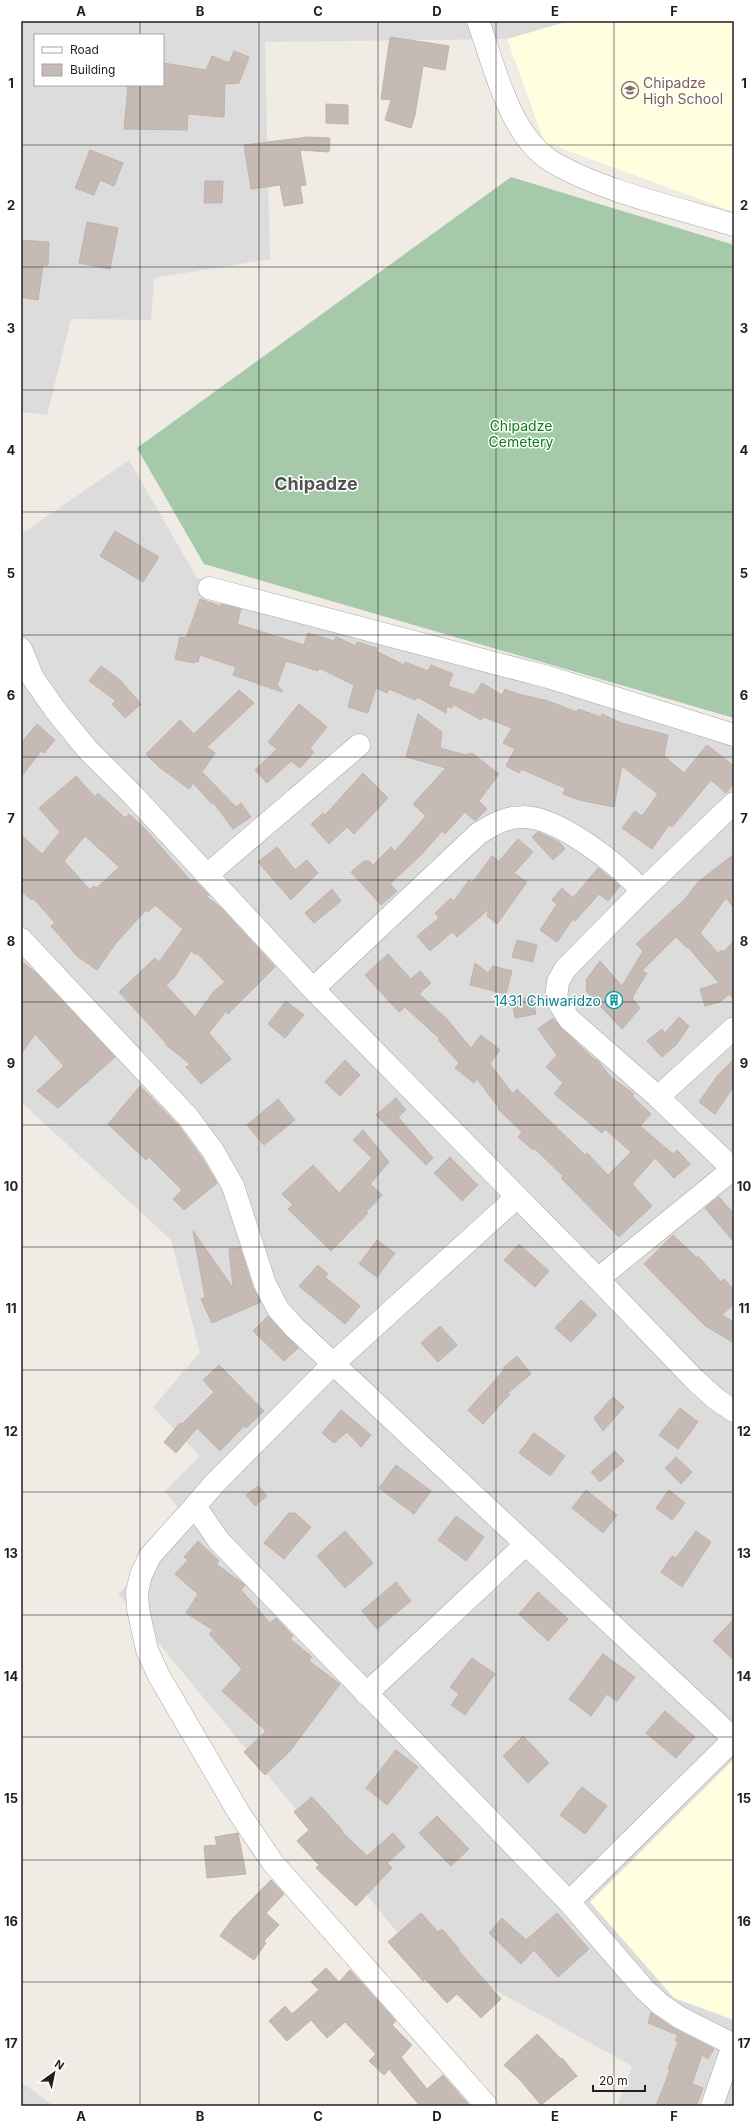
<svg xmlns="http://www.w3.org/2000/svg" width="755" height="2127" viewBox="0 0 755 2127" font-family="Inter,sans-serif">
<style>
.residential{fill:#dddcdc;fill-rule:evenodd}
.education{fill:#fffedf}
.cemetery{fill:#a6c9aa}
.building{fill:#c5bbb4;stroke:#c2b2a7;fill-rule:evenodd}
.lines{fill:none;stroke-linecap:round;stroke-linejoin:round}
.minor-casing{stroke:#a6a6a6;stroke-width:23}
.minor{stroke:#fff;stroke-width:22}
.grid{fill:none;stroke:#1f1f1f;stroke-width:1;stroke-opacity:0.55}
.labels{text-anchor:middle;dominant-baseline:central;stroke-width:3;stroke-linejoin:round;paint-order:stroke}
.education-label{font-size:14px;fill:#785e54;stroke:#fff;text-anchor:start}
.park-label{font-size:14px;fill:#09810f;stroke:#fff}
.culture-label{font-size:14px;fill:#0d838f;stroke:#fff;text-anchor:end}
.district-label{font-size:18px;font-weight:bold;fill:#525252;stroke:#fff}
.neatline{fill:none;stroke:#1f1f1f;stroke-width:1.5}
.grid-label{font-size:13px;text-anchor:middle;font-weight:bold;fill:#1f1f1f}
</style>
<rect width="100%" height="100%" fill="#f0ece5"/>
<!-- residential -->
<g class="residential">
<path d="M21,21h713v191l-190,-70 -37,-103 -242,3 5,217 -116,19 -3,42 -80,-1 -24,96 -26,-3zM35,35h128v50h-128z"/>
<polygon points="129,460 197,578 734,729 734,2106 617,2106 632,2066 402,1938 118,1594 190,1523 165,1491 200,1456 153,1407 200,1352 171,1240 21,1102 21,525 24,532"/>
<polygon points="21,2082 54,2106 21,2106"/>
</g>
<!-- education -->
<g class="education">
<polygon points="569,21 734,21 734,212 544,142 507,39"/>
<polygon points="734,1759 734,2020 674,1998 590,1902"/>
</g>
<!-- cemetery -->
<polygon class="cemetery" points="511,177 734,245 734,718 204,564 137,448"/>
<!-- building -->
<g class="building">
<polygon points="390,37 449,46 445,70 423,66 415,115 411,128 385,120 391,100 381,99"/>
<polygon points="234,51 249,57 239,83 225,84 224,117 188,114 187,130 124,129 128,85 163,85 163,63 206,70 212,56 229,63"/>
<polygon points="326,104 348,105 348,124 326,123"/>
<polygon points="308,137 330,138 329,152 300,150 306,185 300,186 303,203 284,206 280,185 251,189 244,145"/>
<polygon points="90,150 123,163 114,186 100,180 94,195 75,188"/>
<polygon points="205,181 223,181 222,203 204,203"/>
<polygon points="87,222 118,228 110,269 79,263"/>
<polygon points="21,240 49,242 48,265 43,265 38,300 21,297"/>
<polygon points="115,531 159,557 143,582 100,556"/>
<polygon points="200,599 221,606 221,604 241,609 237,624 304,645 308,633 334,641 336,637 356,646 357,642 377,648 376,651 404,665 405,662 428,671 431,665 453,674 448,686 474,695 482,683 502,695 505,689 518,694 548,701 577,712 578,709 601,717 602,714 621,723 668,735 664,756 684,773 707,745 734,766 734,783 726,793 711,780 672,827 669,825 652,849 622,828 635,811 642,816 658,794 622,766 614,807 579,800 563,794 565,788 521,769 519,773 506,766 515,749 503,743 512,728 483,717 481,720 453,704 452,708 447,706 446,713 417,697 415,700 389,689 387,693 376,688 368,713 348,707 354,685 319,668 318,671 286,661 277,685 283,691 282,692 233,675 236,667 200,655 198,662 195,661 194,663 175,659 180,637 186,638"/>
<polygon points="101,666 120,680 141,704 125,718 112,704 116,701 89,681"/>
<polygon points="239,690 254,703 207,747 215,753 202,772 236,807 241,803 251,817 233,829 213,802 212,804 193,783 189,789 159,767 146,754 180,720 194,734"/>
<polygon points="299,704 327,727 310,748 314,752 300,768 291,761 267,783 255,770 277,749 268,742"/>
<polygon points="418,714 442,732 440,748 465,755 472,753 499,774 479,801 487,809 475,821 465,812 445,834 442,831 422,854 390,884 397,891 381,905 351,872 364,861 369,861 373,865 391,847 395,851 426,816 413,804 446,768 406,757"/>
<polygon points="37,724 55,740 44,753 41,751 21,777 21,743"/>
<polygon points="363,773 388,798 354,834 347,827 329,844 311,824 323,813 325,815"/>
<path d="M76,776l19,21 3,-4 27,25 4,-4 16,15 46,52 2,-2 16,16 -2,2 14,11 54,59 -47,47 -2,-3 -17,22 22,26 -30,25 -15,-17 4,-3 -25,-20 1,-1 -47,-51 36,-34 4,4 24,-33 -28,-24 -7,7 -2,-2 -30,33 -19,27 -20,-14 -26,-30 4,-3 -22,-25 -1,2 -11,-9v-56l21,19 18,-22 -21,-24zM85,836l34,31 -22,21 -3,-2 -4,4 -26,-29zM191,951l5,4 1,-2 28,29 -11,9 -19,26 -29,-32 8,-7z"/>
<polygon points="538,832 559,842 565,849 553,860 532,837"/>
<polygon points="518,839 533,852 514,873 527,882 497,924 487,916 489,909 457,937 452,932 430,951 417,936 439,918 435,913 451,898 454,901 469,880 472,883 492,856 499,861"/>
<polygon points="277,847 295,870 307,860 318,873 291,900 258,862"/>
<polygon points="734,854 734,908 726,898 700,933 718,953 722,950 723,952 734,941 734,1000 729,994 720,1002 705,1006 700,989 719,983 688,947 687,948 676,937 642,971 647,973 632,998 640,1008 622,1029 587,992 586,980 600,961 622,986 643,951 636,944 685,899 698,882"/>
<polygon points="598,868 620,886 608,901 599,894 575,921 573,919 557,942 540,930 557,904 552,900 562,888 573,898"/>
<polygon points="332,889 341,901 314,923 305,913"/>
<polygon points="517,940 537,945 533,962 512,957"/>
<polygon points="388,954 411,979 420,971 431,983 419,994 446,1018 471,1048 481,1035 500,1050 490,1064 513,1094 517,1089 585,1155 587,1153 608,1175 631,1152 605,1129 602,1133 554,1094 563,1083 546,1067 557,1055 538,1029 553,1018 561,1028 594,1059 597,1060 611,1077 634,1094 632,1096 651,1114 640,1126 673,1154 677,1150 690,1164 674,1178 655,1158 632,1184 652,1206 619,1237 561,1178 563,1176 534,1148 533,1150 518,1137 522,1132 498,1109 499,1108 477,1079 474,1083 455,1068 459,1063 438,1040 440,1039 405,1007 399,1012 365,975"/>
<polygon points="21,961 36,973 115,1057 58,1108 37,1091 64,1066 35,1034 21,1054"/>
<polygon points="475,963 488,973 493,966 512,971 506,994 470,985"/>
<polygon points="532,997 536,1014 515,1018 512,1000"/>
<polygon points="286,1001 304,1015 285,1038 268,1024"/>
<polygon points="679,1017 689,1026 676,1045 662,1057 647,1041 662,1029 665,1033"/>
<polygon points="734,1059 734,1086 715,1114 699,1102 718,1075"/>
<polygon points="345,1060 360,1075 340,1096 325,1082"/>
<polygon points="140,1086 178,1125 202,1158 217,1183 184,1210 173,1199 182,1190 149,1157 146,1160 108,1124"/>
<polygon points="396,1098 406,1110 398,1117 433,1158 426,1165 376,1115"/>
<polygon points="278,1099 295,1120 264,1145 247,1125"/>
<polygon points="363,1130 389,1162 370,1184 382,1195 366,1212 368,1213 331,1251 288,1209 293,1205 282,1194 313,1165 339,1193 372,1158 353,1140"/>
<polygon points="450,1157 478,1185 462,1201 434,1173"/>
<polygon points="719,1197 734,1214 734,1242 705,1208"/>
<polygon points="193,1231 233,1288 229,1249 240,1248 253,1288 261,1302 212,1323 201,1299 205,1297"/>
<polygon points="673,1235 697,1258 698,1256 721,1282 724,1279 734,1290 734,1304 722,1315 734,1322 734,1343 704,1325 644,1264"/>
<polygon points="377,1240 395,1253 377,1277 359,1264"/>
<polygon points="519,1244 549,1271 535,1287 504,1260"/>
<polygon points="318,1265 328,1274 325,1277 360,1306 345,1324 299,1286"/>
<polygon points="581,1300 597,1315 571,1342 555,1328"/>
<polygon points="268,1316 298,1348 284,1361 253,1331"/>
<polygon points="440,1326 457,1345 438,1362 421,1343"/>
<polygon points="517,1356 531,1374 508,1393 510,1394 483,1424 468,1410 504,1370 503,1368"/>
<polygon points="219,1365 264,1411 246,1428 244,1426 220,1451 197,1428 176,1453 164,1442 180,1423 182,1424 214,1392 203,1380"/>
<polygon points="613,1397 624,1407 603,1431 594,1418"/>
<polygon points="680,1408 698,1422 678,1449 659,1435"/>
<polygon points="341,1410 371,1435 361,1447 347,1432 334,1443 322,1433"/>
<polygon points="534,1433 565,1456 550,1476 519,1453"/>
<polygon points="615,1451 624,1461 600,1482 591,1472"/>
<polygon points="676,1457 692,1472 681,1484 665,1468"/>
<polygon points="396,1465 431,1491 414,1514 379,1488"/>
<polygon points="258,1486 267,1496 255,1506 246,1495"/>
<polygon points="586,1490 617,1515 603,1533 572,1508"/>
<polygon points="669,1490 685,1503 672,1520 656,1508"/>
<polygon points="289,1513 295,1513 311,1527 284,1559 264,1543"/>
<polygon points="456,1516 484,1537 466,1561 438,1540"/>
<polygon points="345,1531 373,1563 345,1588 317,1556"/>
<polygon points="696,1531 711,1542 682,1587 661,1572 672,1556 676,1558"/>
<polygon points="198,1541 219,1561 216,1564 245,1585 241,1590 270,1623 276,1618 293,1636 290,1639 312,1657 309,1661 340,1684 290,1751 265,1775 244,1752 266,1731 222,1691 242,1669 209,1634 213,1630 186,1613 198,1594 175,1574 188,1560 184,1557"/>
<polygon points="396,1582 411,1601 377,1629 362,1611"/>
<polygon points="538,1592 568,1619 548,1641 519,1614"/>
<polygon points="734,1619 734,1660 713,1641"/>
<polygon points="603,1654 635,1677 617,1701 607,1694 591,1716 569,1699"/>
<polygon points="472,1658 495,1674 465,1715 451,1705 459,1694 450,1687"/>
<polygon points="665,1711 695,1737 676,1758 646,1733"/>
<polygon points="523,1736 549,1763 528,1783 503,1756"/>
<polygon points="396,1750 418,1767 387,1805 366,1788"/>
<polygon points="582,1787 607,1806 585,1834 560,1815"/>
<polygon points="312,1797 343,1831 342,1832 367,1856 393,1833 405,1847 387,1863 392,1868 356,1906 316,1868 319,1865 297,1841 309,1830 294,1812"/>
<polygon points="437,1816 469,1849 451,1866 419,1833"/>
<polygon points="238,1833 246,1874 207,1878 204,1846 217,1845 215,1837"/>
<polygon points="271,1880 284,1894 266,1913 279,1925 264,1941 266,1943 254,1960 220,1936 233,1918"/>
<polygon points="421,1913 438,1932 442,1929 459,1949 458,1950 501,1999 481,2018 457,1994 447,2003 425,1979 423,1981 388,1942"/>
<polygon points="557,1913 589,1949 558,1977 534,1950 521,1964 489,1933 502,1918 526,1940"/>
<polygon points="326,1968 339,1982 350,1970 396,2021 392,2025 412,2045 401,2057 427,2089 443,2075 470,2106 420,2106 389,2069 384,2075 369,2061 376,2054 345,2022 327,2038 311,2020 287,2041 269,2021 285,2006 292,2014 319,1990 311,1982"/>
<polygon points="651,2013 673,2028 714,2049 708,2059 702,2055 692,2084 703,2088 696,2106 656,2106 670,2070 668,2069 678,2042 675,2040 678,2035 648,2023"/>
<polygon points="537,2034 561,2059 562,2058 577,2076 541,2105 520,2080 504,2065"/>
</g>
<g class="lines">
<!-- minor casing -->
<g class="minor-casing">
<g id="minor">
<path d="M478,21c13,36 26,87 49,117 6,8 16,18 24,23 49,30 127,47 183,64"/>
<polyline points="209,588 548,677 734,735"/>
<polyline points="21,649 33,678 56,711 87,749 132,794 313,989 598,1279 695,1380 716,1399 734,1411"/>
<polyline points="734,803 642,891 565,969 558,982 556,998 569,1019 658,1097 734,1170"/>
<polyline points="207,875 359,745"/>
<polyline points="21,939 188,1117 213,1151 233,1186 265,1284 278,1309 293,1326 734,1739"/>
<path d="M313,989l166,-156c14,-8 26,-16 43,-16 36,-1 97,48 120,74"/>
<polyline points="658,1097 734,1028"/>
<polyline points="517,1197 334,1363 214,1484 195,1506 219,1541 569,1902 644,1989 660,2004 679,2017 734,2045"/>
<polyline points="598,1279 733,1169"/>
<polyline points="195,1506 150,1556 141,1575 137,1592 138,1609 147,1650 159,1676 239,1813 273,1863 487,2106"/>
<polyline points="366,1694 525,1545"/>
<polyline points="569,1902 734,1739"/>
<polyline points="712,2106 733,2045"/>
</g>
</g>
<!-- minor -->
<use href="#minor" class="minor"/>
</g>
<!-- grid -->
<path class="grid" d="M140,21v14M259,21v2085M378,21v2085M496,21v2085M614,21v2085M140,85v2021M21,145h713M21,267h713M21,390h713M21,512h713M21,635h713M21,757h713M21,880h713M21,1002h713M21,1125h713M21,1247h713M21,1370h713M21,1492h713M21,1615h713M21,1737h713M21,1860h713M21,1982h713"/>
<!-- icons -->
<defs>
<g id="school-ring" transform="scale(0.9)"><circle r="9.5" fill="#fff" stroke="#8d6e63" stroke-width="1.5"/><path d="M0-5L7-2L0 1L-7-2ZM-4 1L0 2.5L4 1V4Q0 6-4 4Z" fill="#8d6e63"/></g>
<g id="building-ring" transform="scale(0.9)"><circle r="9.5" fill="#fff" stroke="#0f9aa8" stroke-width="1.5"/><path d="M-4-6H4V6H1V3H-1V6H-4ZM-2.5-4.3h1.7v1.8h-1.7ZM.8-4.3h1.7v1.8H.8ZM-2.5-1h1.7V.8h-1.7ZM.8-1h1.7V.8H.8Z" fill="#0f9aa8"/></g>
</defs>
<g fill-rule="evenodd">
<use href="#school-ring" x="630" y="90"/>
<use href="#building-ring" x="614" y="1000"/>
</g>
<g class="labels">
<!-- education labels -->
<g class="education-label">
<text x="643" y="82">Chipadze<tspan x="643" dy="16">High School</tspan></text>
</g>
<!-- park labels -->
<g class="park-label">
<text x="521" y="425">Chipadze<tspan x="521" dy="16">Cemetery</tspan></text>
</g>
<!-- culture labels -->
<g class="culture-label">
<text x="601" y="1000">1431 Chiwaridzo</text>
</g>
<!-- district labels -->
<g class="district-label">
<text x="316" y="483">Chipadze</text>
</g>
</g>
<!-- border -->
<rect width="755" height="2127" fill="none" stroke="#ffffff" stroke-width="44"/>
<!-- legend -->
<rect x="34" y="34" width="130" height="52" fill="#ffffff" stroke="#a5a5a5"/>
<rect x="42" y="47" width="20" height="6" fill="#ffffff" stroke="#a5a5a5"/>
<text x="70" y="54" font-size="12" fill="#1f1f1f">Road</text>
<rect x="42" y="64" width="20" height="12" fill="#c5bbb4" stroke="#a5a5a5"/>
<text x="70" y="74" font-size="12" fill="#1f1f1f">Building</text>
<!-- north arrow -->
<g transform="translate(54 2073) rotate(33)" stroke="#ffffff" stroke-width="3" paint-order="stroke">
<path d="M0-3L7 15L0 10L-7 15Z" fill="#1f1f1f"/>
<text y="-6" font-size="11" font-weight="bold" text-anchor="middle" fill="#1f1f1f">N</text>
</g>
<!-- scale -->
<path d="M593 2085v6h52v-6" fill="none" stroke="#1f1f1f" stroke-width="2"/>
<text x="599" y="2085" font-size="12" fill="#1f1f1f" stroke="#ffffff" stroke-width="3" paint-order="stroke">20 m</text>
<rect x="22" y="22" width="711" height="2083" class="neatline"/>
<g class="grid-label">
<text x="81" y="16">A</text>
<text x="200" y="16">B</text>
<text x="318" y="16">C</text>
<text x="437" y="16">D</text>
<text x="555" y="16">E</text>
<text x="674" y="16">F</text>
<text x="11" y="88">1</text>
<text x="744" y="88">1</text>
<text x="11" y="210">2</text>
<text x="744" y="210">2</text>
<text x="11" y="333">3</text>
<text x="744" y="333">3</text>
<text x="11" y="455">4</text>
<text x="744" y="455">4</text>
<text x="11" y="578">5</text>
<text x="744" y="578">5</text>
<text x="11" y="700">6</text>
<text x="744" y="700">6</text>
<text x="11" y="823">7</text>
<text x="744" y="823">7</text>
<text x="11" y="946">8</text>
<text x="744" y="946">8</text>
<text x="11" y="1068">9</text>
<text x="744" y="1068">9</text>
<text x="11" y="1191">10</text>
<text x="744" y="1191">10</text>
<text x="11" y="1313">11</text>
<text x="744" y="1313">11</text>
<text x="11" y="1436">12</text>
<text x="744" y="1436">12</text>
<text x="11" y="1558">13</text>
<text x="744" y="1558">13</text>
<text x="11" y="1681">14</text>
<text x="744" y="1681">14</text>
<text x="11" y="1803">15</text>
<text x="744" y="1803">15</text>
<text x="11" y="1926">16</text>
<text x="744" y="1926">16</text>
<text x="11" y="2048">17</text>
<text x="744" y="2048">17</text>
<text x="81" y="2121">A</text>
<text x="200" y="2121">B</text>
<text x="318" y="2121">C</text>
<text x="437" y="2121">D</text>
<text x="555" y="2121">E</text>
<text x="674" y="2121">F</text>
</g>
</svg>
